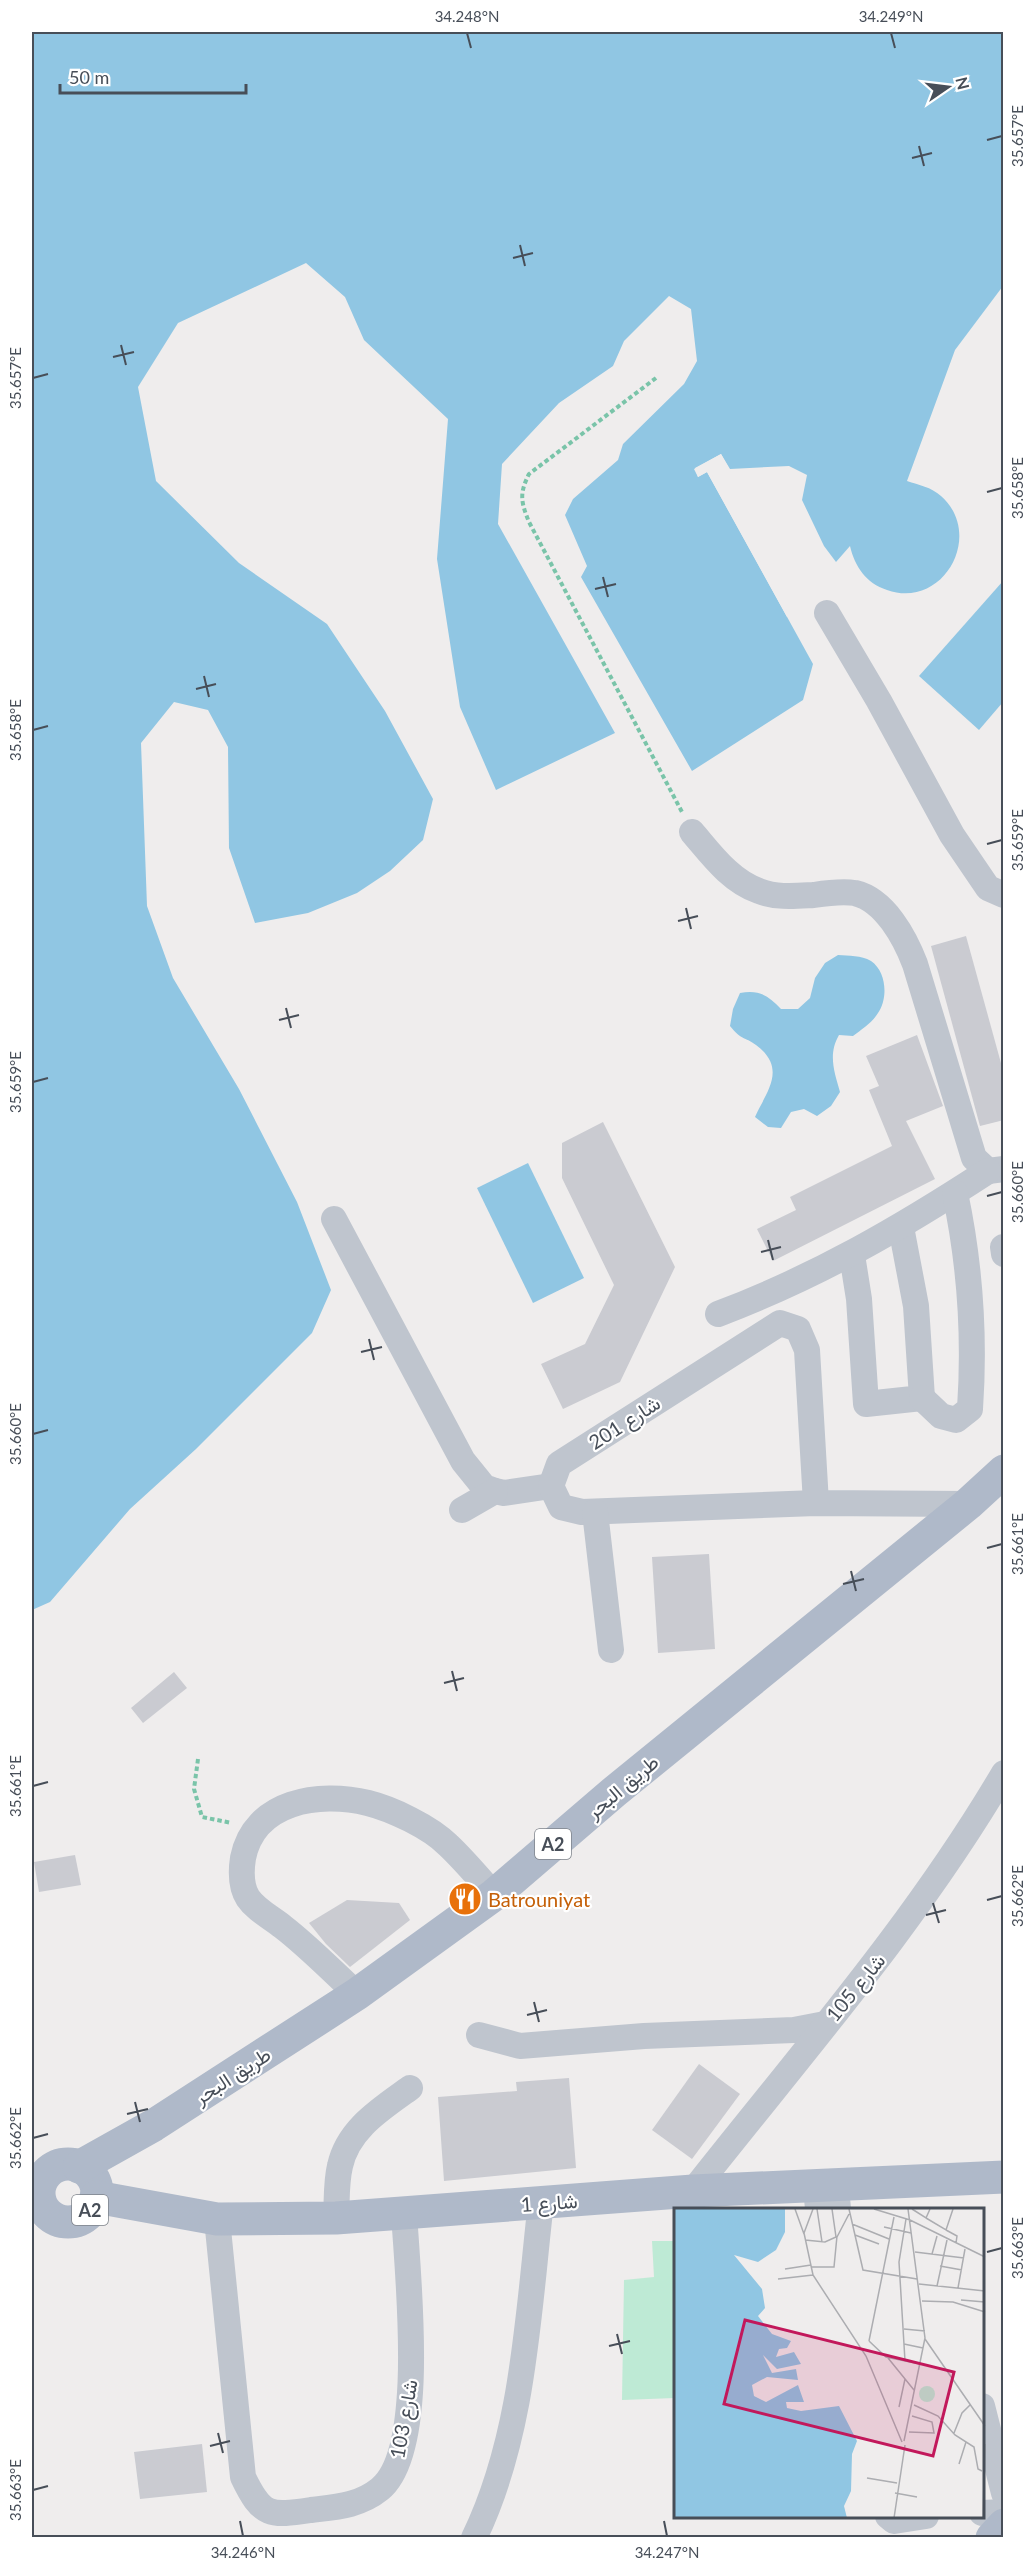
<svg xmlns="http://www.w3.org/2000/svg" width="1035" height="2569" viewBox="0 0 1035 2569" font-family="Lato,Vazirmatn,sans-serif">
<style>
.green{fill:#beead5}
.water{fill:#90c6e3}
.pier{fill:#efeded}
.building{fill:#cacbd1}
.lines{fill:none;stroke-linecap:round;stroke-linejoin:round}
.path{stroke:#7ac4a9;stroke-width:4;stroke-dasharray:4.5 3;stroke-linecap:butt}
.minor{stroke:#bfc5ce;stroke-width:26}
.major{stroke:#afb9c9;stroke-width:33}
.ticks{fill:none;stroke:#474e58;stroke-width:2}
.labels{text-anchor:middle;dominant-baseline:central;stroke-width:4.5;stroke-linejoin:round;paint-order:stroke}
.shield{fill:#fff;stroke:#7e838a;stroke-width:1.5}
.shield-label{font-size:18px;font-weight:bold;fill:#474e58}
.street-label{font-size:20px;fill:#474e58;stroke:#fff}
.food-label{font-size:20px;fill:#c56008;stroke:#fff;text-anchor:start}
.inset-road{fill:none;stroke:#acadb1;stroke-width:1.5}
.view{fill:#c2185b;fill-opacity:0.15;stroke:#c2185b;stroke-width:3}
.inset-edge{fill:none;stroke:#474e58;stroke-width:3}
.neatline{fill:none;stroke:#474e58;stroke-width:2}
.ticks-label{font-size:15px;text-anchor:middle;fill:#474e58}
</style>
<rect width="100%" height="100%" fill="#efeded"/>
<!-- green -->
<polygon class="green" points="652,2241 675,2241 675,2398 622,2400 624,2280 654,2277"/>
<!-- water -->
<g class="water">
<path d="M32,32h971v254l-48,64 -48,131c12,4 24,6 34,15 44,39 2,114 -54,94 -21,-7 -32,-23 -37,-44l-14,16 -12,-16 -22,-46 5,-25 -18,-9 -59,3 -9,-15 -26,14 3,9 9,-5 106,192 -10,36 -111,71 -111,-194 6,-11 -22,-51 8,-16 45,-39 5,-16 61,-60 13,-23 -6,-52 -22,-13 -45,45 -11,25 -54,37 -57,61 -4,60 117,209 -119,57 -36,-83 -23,-148 11,-140 -84,-79 -19,-43 -39,-34 -128,60 -40,64 18,94 83,82 88,61 58,87 48,88 -10,41 -33,31 -33,22 -49,20 -53,10 -26,-75 -1,-101 -20,-37 -34,-8 -33,41 6,163 26,72 66,111 58,113 34,88 -19,43 -116,116 -66,60 -80,93 -18,8z"/>
<polygon points="1003,581 1003,702 979,730 919,676"/>
<path d="M838,955c11,1 23,0 33,6 16,11 17,38 7,52 -6,10 -16,16 -25,23l-14,-1c-11,19 -5,36 1,57l-9,14 -14,10 -13,-7 -13,3 -10,16 -13,-1 -13,-10c11,-25 33,-48 1,-72 -12,-9 -14,-4 -26,-19l3,-17 7,-16c19,-4 29,3 41,16h17l12,-11 5,-20 10,-15z"/>
<polygon points="528,1163 584,1278 533,1303 477,1188"/>
</g>
<!-- pier -->
<polygon class="pier" points="721,454 731,472 727,471 720,458 698,470 700,473 706,469 709,470 790,615 787,617 707,472 698,477 694,469"/>
<!-- building -->
<g class="building">
<polygon points="966,936 1004,1074 1004,1120 980,1126 931,946"/>
<polygon points="917,1035 943,1106 906,1121 935,1179 773,1261 757,1229 796,1210 790,1197 892,1146 869,1090 879,1086 866,1056"/>
<polygon points="603,1122 675,1267 620,1382 563,1409 541,1364 585,1344 614,1285 562,1178 562,1143"/>
<polygon points="709,1554 715,1649 658,1653 652,1557"/>
<polygon points="174,1672 187,1688 143,1723 131,1708"/>
<polygon points="75,1855 81,1885 39,1892 34,1862"/>
<polygon points="347,1900 399,1903 410,1920 350,1967 326,1944 309,1923"/>
<polygon points="699,2064 740,2094 692,2159 652,2130"/>
<polygon points="569,2078 576,2168 444,2181 438,2097 517,2091 516,2082"/>
<polygon points="202,2444 207,2492 140,2499 134,2452"/>
</g>
<g class="lines">
<!-- path -->
<g class="path">
<path d="M656,378l-127,96c-10,20 -8,28 0,48l153,290"/>
<polyline points="198,1759 194,1789 202,1817 232,1823"/>
</g>
<!-- minor -->
<g class="minor">
<polyline points="827,613 879,701 952,835 988,888 1004,895"/>
<path d="M692,832c19,22 38,49 67,59 18,7 36,5 55,4 13,-2 27,-4 41,-2 30,7 50,45 60,71l59,194 14,13 16,-2"/>
<polyline points="334,1219 463,1461 484,1487 495,1491 504,1493 551,1486"/>
<polyline points="1003,1247 1004,1254"/>
<polyline points="852,1255 859,1299 866,1404 922,1398 916,1306 901,1227"/>
<path d="M718,1314c100,-38 181,-85 270,-143"/>
<path d="M922,1398l19,18 15,4 14,-11c5,-73 0,-145 -15,-216"/>
<polyline points="816,1503 807,1350 798,1329 780,1323 559,1464 551,1486 561,1507 582,1512 816,1503 968,1504"/>
<polyline points="462,1510 495,1491"/>
<polyline points="595,1512 611,1650"/>
<path d="M357,1994c-24,-22 -48,-47 -74,-67 -11,-9 -27,-17 -35,-29 -7,-11 -7,-27 -5,-40 11,-57 76,-67 125,-55 24,6 62,24 80,42 16,15 31,33 46,50"/>
<polyline points="479,2035 520,2046 644,2036 794,2030 825,2024"/>
<polyline points="816,2187 818,2209"/>
<polyline points="836,2187 838,2209"/>
<path d="M693,2191c107,-136 223,-268 311,-418"/>
<path d="M336,2218c1,-17 0,-36 4,-52 8,-37 41,-57 70,-78"/>
<path d="M217,2219l26,258c19,40 27,39 68,33 25,-3 48,-4 69,-21 48,-39 27,-217 24,-277"/>
<polyline points="982,2406 1004,2493"/>
<polyline points="982,2513 1004,2512"/>
<polyline points="888,2516 894,2521 926,2516"/>
<path d="M474,2538c50,-103 54,-224 67,-336"/>
</g>
<!-- major -->
<g class="major">
<circle cx="68" cy="2193" r="29"/>
<polyline points="79,2167 154,2125 357,1994 494,1895 614,1792 968,1504 1004,1471"/>
<polyline points="96,2197 217,2219 336,2218 693,2191 1004,2177"/>
<polyline points="992,2538 1004,2525"/>
</g>
</g>
<!-- ticks -->
<path class="ticks" d="M467,33l4,15M891,33l4,15M987,140l15,-4M919,146l5,20M912,158l20,-5M520,245l5,21M513,258l20,-5M121,345l5,20M113,357l21,-5M33,378l15,-4M987,492l15,-4M603,577l5,20M595,589l21,-5M204,676l5,21M196,689l20,-5M33,730l15,-4M987,844l15,-4M686,908l5,21M678,921l20,-5M286,1008l5,20M279,1020l20,-5M33,1082l15,-4M987,1196l15,-4M768,1240l5,20M761,1252l20,-5M369,1339l5,21M361,1352l21,-5M33,1434l15,-4M987,1548l15,-4M851,1571l5,20M843,1584l21,-5M452,1671l5,20M444,1683l20,-5M33,1786l15,-4M987,1900l15,-4M933,1903l6,20M926,1915l20,-5M534,2002l5,20M527,2015l20,-5M135,2102l5,20M127,2114l21,-5M33,2138l15,-4M987,2252l15,-4M617,2334l5,20M609,2346l21,-5M218,2433l5,20M210,2446l20,-5M33,2490l15,-4M240,2521l3,15M664,2521l3,15"/>
<!-- icons -->
<defs>
<g id="restaurant-disc" transform="scale(1.725)"><circle r="9.5" fill="#e8710a" stroke="#fff"/><path d="M-5-6h1v4h1v-4h1v4h1v-4h1v5L-1.5 .5V6h-2V.5L-5-1ZM5-6V6H3V1.5H1.5Q1.5-4 5-6Z" fill="#fff"/></g>
</defs>
<g fill-rule="evenodd">
<use href="#restaurant-disc" x="465" y="1899"/>
</g>
<g class="labels">
<!-- shield labels -->
<g class="shield">
<rect x="535" y="1829" width="36" height="30" rx="4.5"/>
<rect x="72" y="2195" width="36" height="30" rx="4.5"/>
</g>
<g class="shield-label">
<text x="553" y="1844">A2</text>
<text x="90" y="2210">A2</text>
</g>
<!-- street labels -->
<g class="street-label">
<text transform="translate(624 1422) rotate(-33)">شارع 201</text>
<text transform="translate(622 1786) rotate(-40)">طريق البحر</text>
<text transform="translate(855 1987) rotate(-51)">شارع 105</text>
<text transform="translate(232 2075) rotate(-33)">طريق البحر</text>
<text transform="translate(549 2202) rotate(-4)">شارع 1</text>
<text transform="translate(403 2419) rotate(-80)">شارع 103</text>
</g>
<!-- food labels -->
<g class="food-label">
<text x="488" y="1899">Batrouniyat</text>
</g>
</g>
<!-- overview -->
<g transform="translate(674 2208)">
<rect width="310" height="310" fill="#efeded"/>
<path d="M245 186a8 8 0 1 1 16 0a8 8 0 1 1-16 0Z" fill="#beead5"/>
<path d="M0,1h111v23l-9,18 -18,12 -24,-7 28,34 3,19 -7,8 14,18 19,7 -4,7 -8,1 -3,8 18,-5 7,12 -24,5 -14,-14 9,18 24,-4 2,11 -31,-3 -15,8 2,11 12,6 32,-17 6,17h-18l1,6 14,3 38,-5 18,35 -5,13 -1,37 -7,15 3,12h-173z" fill="#90c6e3"/>
<path class="inset-road" d="M121,1l9,25M139,1l-9,24 9,42 53,81 36,86M143,1l5,33M175,1l14,61 54,9M200,1l36,11 75,37M238,1l14,9 4,-9M252,10l20,12 7,-21M178,16l37,15M210,19l27,6M272,22l11,6 -1,7M181,27l24,9M163,29l12,-23M131,32l20,2 11,-5 -4,-28M241,44l49,6M258,46l5,-18M266,58l22,4M137,59h23l3,-31M111,61l26,-4M104,71l35,-4M245,76l66,7M263,78l10,-46M284,80l7,-39M287,92l24,2M248,93l31,1 32,10M230,121l21,2M251,131l60,87M195,133l25,-124M195,133l17,16 34,7M230,136l19,4M214,150l26,32M231,153l-6,-99 7,-43M240,197l24,11 17,19 19,12 4,22 4,2M225,199l6,-28M235,224l25,1 -2,-11 -20,-6M280,225l8,-20 8,-8M230,233l21,-103 -17,-129M285,256l7,-22M193,270l30,5M221,285l22,4M220,310l11,-73M309,310l2,-74"/>
<path class="view" d="M71,112l209,52 -21,84 -209,-52z"/>
<rect width="310" height="310" class="inset-edge"/>
</g>
<!-- border -->
<rect width="1035" height="2569" fill="none" stroke="#ffffff" stroke-width="66"/>
<!-- north arrow -->
<g transform="translate(948 87) rotate(76)" stroke="#ffffff" stroke-width="4.5" paint-order="stroke">
<path d="M0-4.5L10 22L0 15L-10 22Z" fill="#474e58"/>
<text y="-9" font-size="16" font-weight="bold" text-anchor="middle" fill="#474e58">N</text>
</g>
<!-- scale -->
<path d="M60 84v9h186v-9" fill="none" stroke="#474e58" stroke-width="3"/>
<text x="69" y="84" font-size="18" fill="#474e58" stroke="#ffffff" stroke-width="4.5" paint-order="stroke">50 m</text>
<rect x="33" y="33" width="969" height="2503" class="neatline"/>
<g class="ticks-label">
<text x="467" y="22">34.248°N</text>
<text x="891" y="22">34.249°N</text>
<text transform="translate(1018 136) rotate(-90)" y="5">35.657°E</text>
<text transform="translate(16 378) rotate(-90)" y="5">35.657°E</text>
<text transform="translate(1018 488) rotate(-90)" y="5">35.658°E</text>
<text transform="translate(16 730) rotate(-90)" y="5">35.658°E</text>
<text transform="translate(1018 840) rotate(-90)" y="5">35.659°E</text>
<text transform="translate(16 1082) rotate(-90)" y="5">35.659°E</text>
<text transform="translate(1018 1192) rotate(-90)" y="5">35.660°E</text>
<text transform="translate(16 1434) rotate(-90)" y="5">35.660°E</text>
<text transform="translate(1018 1544) rotate(-90)" y="5">35.661°E</text>
<text transform="translate(16 1786) rotate(-90)" y="5">35.661°E</text>
<text transform="translate(1018 1896) rotate(-90)" y="5">35.662°E</text>
<text transform="translate(16 2138) rotate(-90)" y="5">35.662°E</text>
<text transform="translate(1018 2248) rotate(-90)" y="5">35.663°E</text>
<text transform="translate(16 2490) rotate(-90)" y="5">35.663°E</text>
<text x="243" y="2558">34.246°N</text>
<text x="667" y="2558">34.247°N</text>
</g>
</svg>
